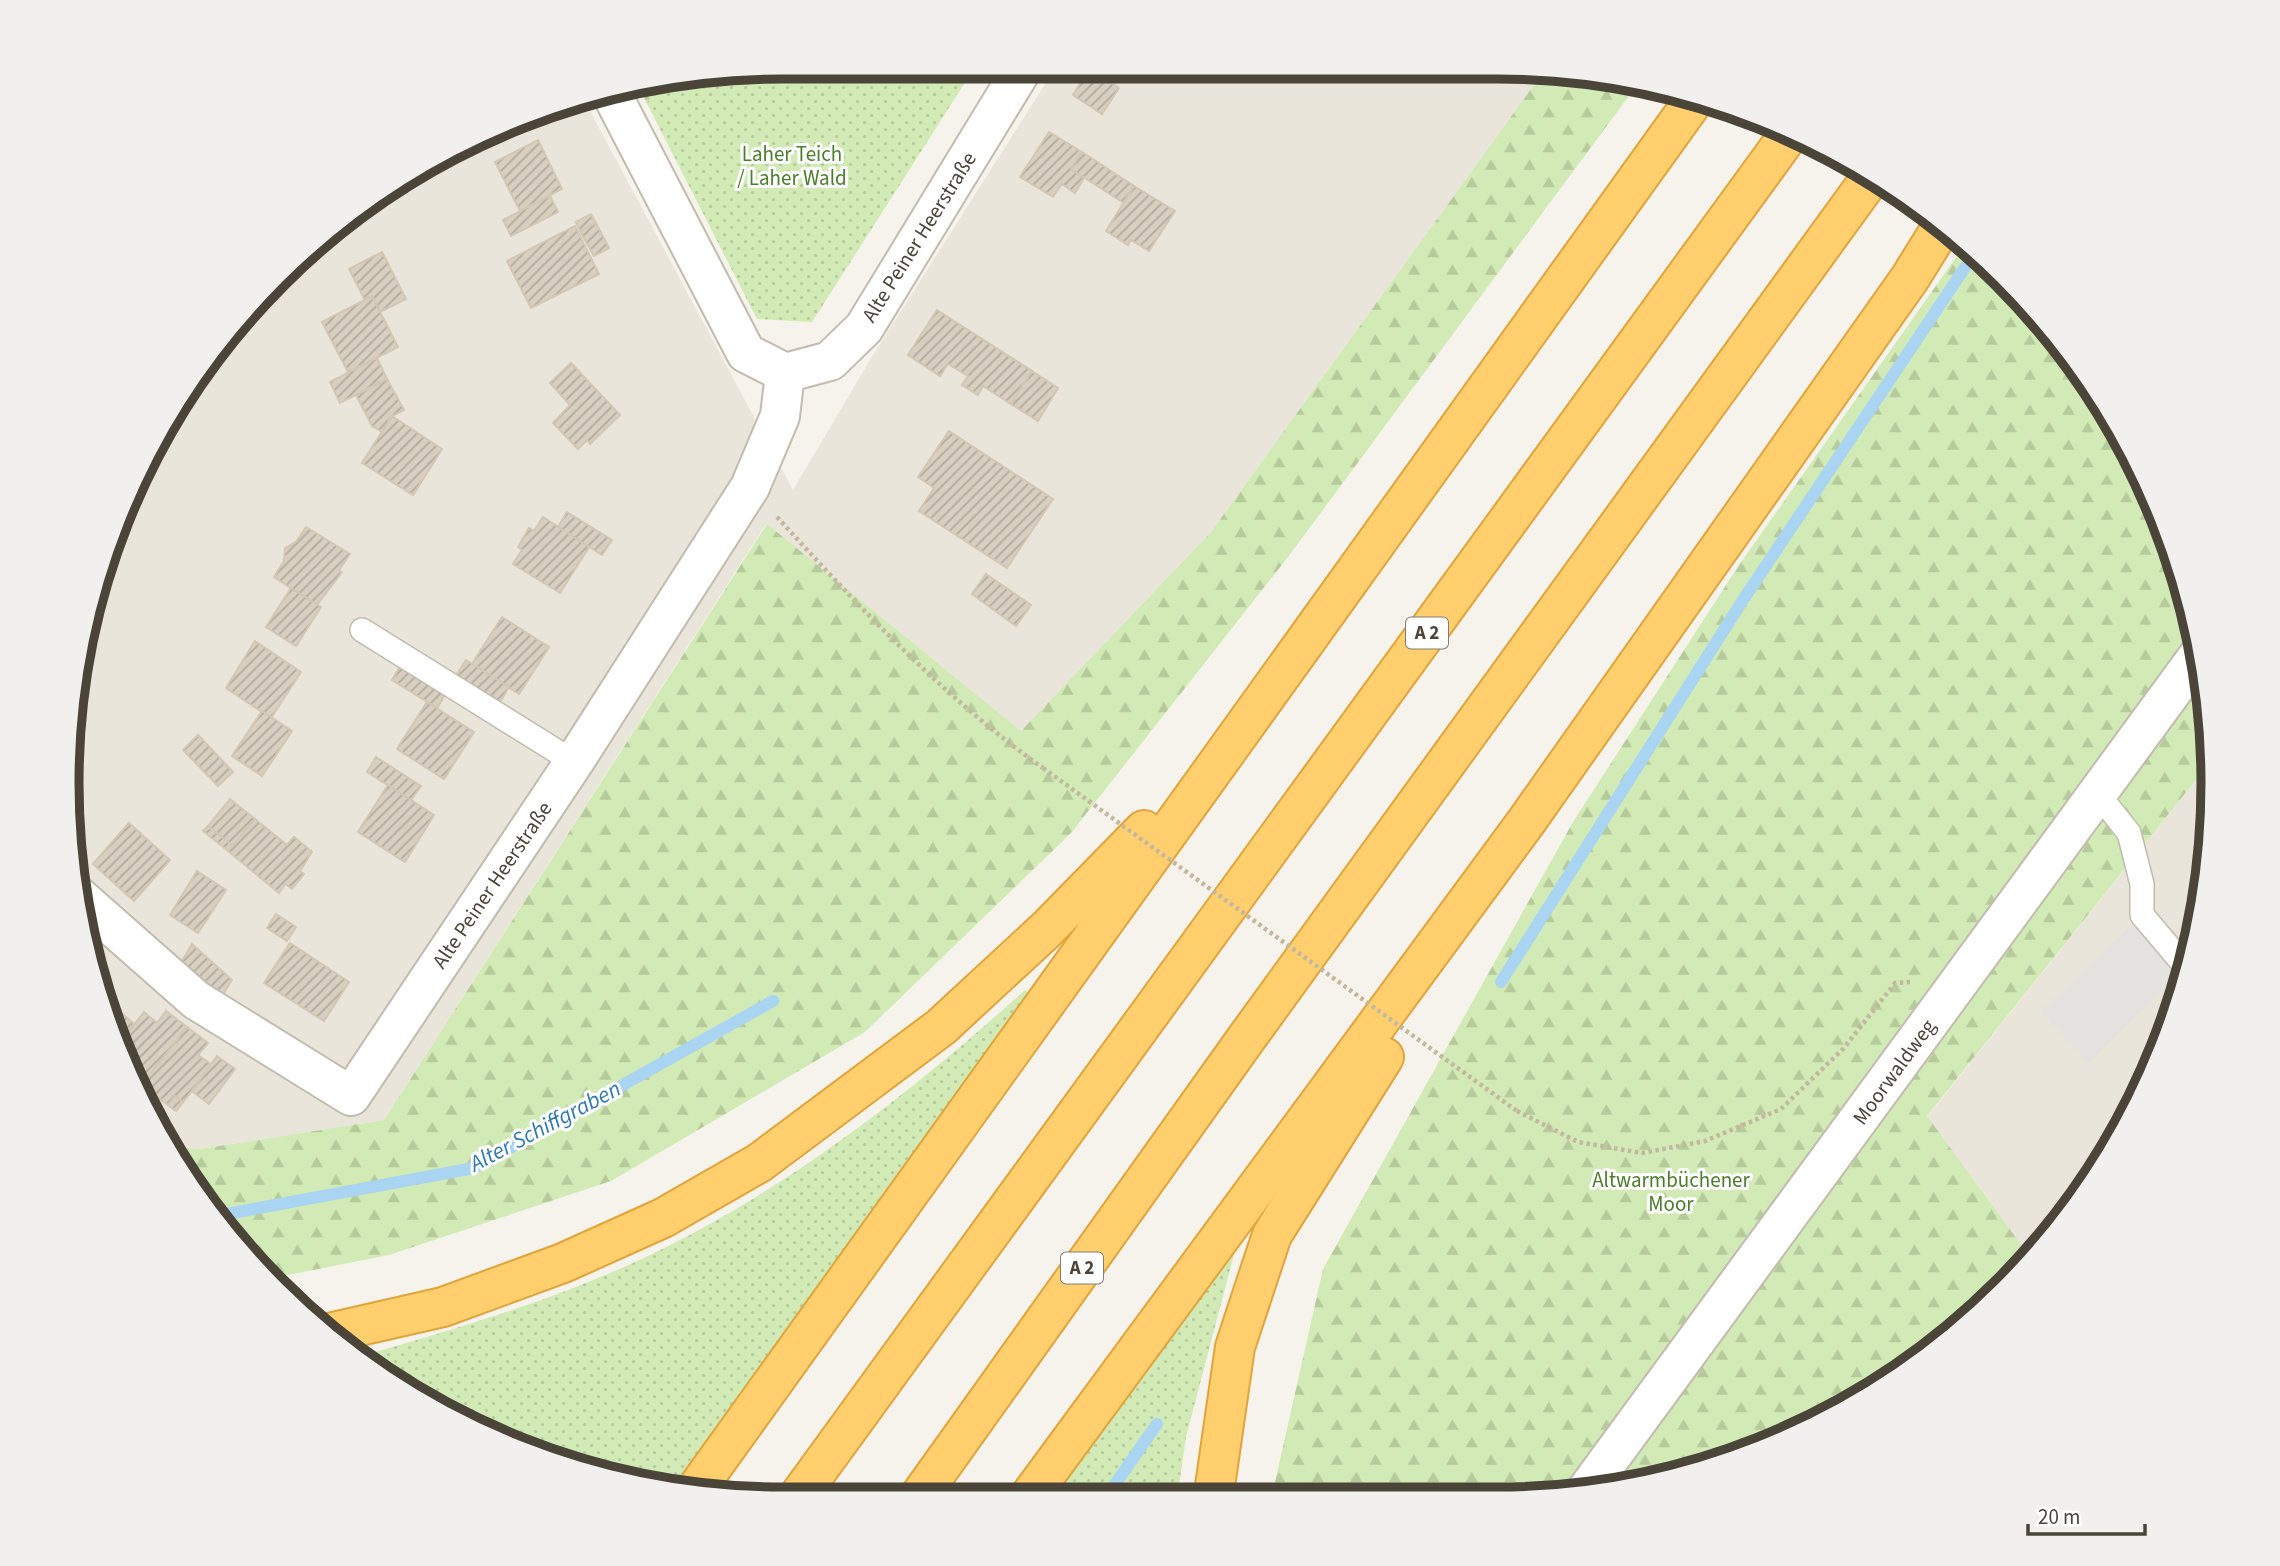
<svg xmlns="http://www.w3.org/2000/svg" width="2280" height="1566" viewBox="0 0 2280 1566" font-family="'Source Sans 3',sans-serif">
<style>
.residential{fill:#eae5da}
.grass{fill:url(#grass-dots)}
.forest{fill:url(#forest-firs)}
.parking{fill:#e5e3e0}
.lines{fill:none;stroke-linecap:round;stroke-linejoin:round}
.stream{stroke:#a9d4f2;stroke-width:12}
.building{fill:url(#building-hatch);stroke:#d3c7b4;stroke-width:2}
.service-casing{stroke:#c2bbae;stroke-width:26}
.minor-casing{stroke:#c2bbae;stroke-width:42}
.motorway-casing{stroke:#e0a43c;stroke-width:42}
.path{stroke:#c4b79f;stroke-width:4.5;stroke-dasharray:3.5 3.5;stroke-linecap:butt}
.service{stroke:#fff;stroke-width:23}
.minor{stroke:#fff;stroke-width:38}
.motorway{stroke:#ffcf6e;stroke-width:38}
.path-bridge{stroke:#c4b79f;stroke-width:4.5;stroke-dasharray:3.5 3.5;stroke-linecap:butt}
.labels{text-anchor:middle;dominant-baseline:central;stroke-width:6;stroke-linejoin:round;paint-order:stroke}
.shield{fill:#fff;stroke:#817c74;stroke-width:2}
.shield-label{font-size:19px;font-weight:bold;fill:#4b4439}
.park-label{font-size:21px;fill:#4a7f2a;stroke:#fff}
.street-label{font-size:21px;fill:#4b4439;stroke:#fff}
.water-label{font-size:23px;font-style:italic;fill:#2e7ab2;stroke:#fff}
.rim{fill:none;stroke:#4b4439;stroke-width:9}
</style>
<defs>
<pattern id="grass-dots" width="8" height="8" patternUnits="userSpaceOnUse" patternTransform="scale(1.75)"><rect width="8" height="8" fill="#d2eab5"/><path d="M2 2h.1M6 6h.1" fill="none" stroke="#b6ca9c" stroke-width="1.8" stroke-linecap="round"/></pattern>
<pattern id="forest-firs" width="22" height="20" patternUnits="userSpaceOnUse" patternTransform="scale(1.75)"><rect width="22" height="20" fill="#d2eab5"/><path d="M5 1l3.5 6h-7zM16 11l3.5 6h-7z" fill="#b6ca9c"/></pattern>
<pattern id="building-hatch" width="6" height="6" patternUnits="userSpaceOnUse" patternTransform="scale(1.75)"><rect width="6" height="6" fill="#d8cfc1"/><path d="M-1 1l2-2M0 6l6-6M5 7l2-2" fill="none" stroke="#b1aa9e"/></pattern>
</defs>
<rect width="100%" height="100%" fill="#f6f3ec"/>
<!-- residential -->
<g class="residential">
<polygon points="1497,66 1544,71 1211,532 1021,731 766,524 384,1120 200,1149 169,1149 141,1100 80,922 67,783 73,690 121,508 163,424 244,311 385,187 508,121 582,96 793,490 873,355 1056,67"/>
<polygon points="2211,761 2213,783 2200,923 2159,1058 2093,1181 2030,1257 1927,1117"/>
</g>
<!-- grass -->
<g class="grass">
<polygon points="783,66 975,67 812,322 757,319 638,86"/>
<path d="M1025,990l6,5 -354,494c-103,-10 -240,-67 -319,-132 90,-26 180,-52 266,-90 151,-68 279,-167 401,-277z"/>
<polygon points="1237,1243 1186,1437 1177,1499 1050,1500"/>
</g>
<!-- forest -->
<g class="forest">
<polygon points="1544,71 1640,81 1288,557 1071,833 865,1032 611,1181 389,1255 268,1279 187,1181 169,1149 200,1149 384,1120 767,524 1021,731 1211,532"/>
<polygon points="660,83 647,103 638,86"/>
<polygon points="1964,246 2004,277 2093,385 2159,509 2200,644 2211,761 1927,1116 2030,1257 2003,1290 1933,1352 1814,1425 1636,1486 1497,1500 1271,1500 1323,1269 1573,822 1739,565"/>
</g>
<!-- parking -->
<polygon class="parking" points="2142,915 2186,967 2088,1063 2041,1011"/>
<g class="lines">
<!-- stream -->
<g class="stream">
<polyline points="1501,982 1741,603 1974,254"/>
<polyline points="216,1216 474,1168 773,1001"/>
<polyline points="1104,1500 1157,1424"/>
</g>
</g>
<!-- building -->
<g class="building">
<polygon points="1089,69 1119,88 1102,114 1073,95"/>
<polygon points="525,115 529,123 493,142 488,132"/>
<polygon points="488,132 493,142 454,162 450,153"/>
<polygon points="1049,132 1082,152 1071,169 1084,178 1075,193 1062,184 1053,197 1020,177"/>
<polygon points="538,140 562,189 520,211 495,162"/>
<polygon points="1082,152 1134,186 1124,203 1071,169"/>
<polygon points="1134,186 1175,211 1149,251 1131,240 1128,245 1106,231"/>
<polygon points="550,196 558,212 511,236 503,220"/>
<polygon points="591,214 596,223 580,231 576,222"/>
<polygon points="596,223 609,248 594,256 580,231"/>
<polygon points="575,226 599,274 531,308 507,261"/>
<polygon points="382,252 406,299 380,312 372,296 365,300 349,269"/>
<polygon points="372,296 398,347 348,372 322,322"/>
<polygon points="937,310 1032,371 1011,404 983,386 978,395 962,385 968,376 948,364 940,376 908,355"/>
<polygon points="377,358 387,379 340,403 330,382"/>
<polygon points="571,363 620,415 590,444 587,440 578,449 553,423 570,405 550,383"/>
<polygon points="1032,371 1058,388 1038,421 1011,404"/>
<polygon points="387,379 404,410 392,416 382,432 372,426 356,395"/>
<polygon points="392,416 442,449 413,495 362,463"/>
<polygon points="949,431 1053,499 1007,568 919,511 934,488 918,477"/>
<polygon points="567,512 612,540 602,555 558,527"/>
<polygon points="543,517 589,547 560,593 513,564 522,550 518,547 529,528 534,531"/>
<polygon points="306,527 350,554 339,570 342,572 317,605 274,577 284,561 285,548 296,542"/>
<polygon points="986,574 1031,605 1016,626 972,594"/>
<polygon points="291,588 321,607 296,646 266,627"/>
<polygon points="502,617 549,647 519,694 472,664"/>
<polygon points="255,641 301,672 271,718 226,688"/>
<polygon points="466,660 509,687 498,705 455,677"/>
<polygon points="401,665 446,693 437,708 392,680"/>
<polygon points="427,702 474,732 444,779 397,749"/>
<polygon points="262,711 292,731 262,776 232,756"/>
<polygon points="198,735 233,772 218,786 183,750"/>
<polygon points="376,757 421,786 411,800 367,772"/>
<polygon points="388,785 434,815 405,862 358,832"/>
<polygon points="230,799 255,819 233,846 208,826"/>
<polygon points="255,819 287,845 294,837 312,852 300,871 304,874 292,889 285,884 279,893 228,851"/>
<polygon points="129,823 170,860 134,901 93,864"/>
<polygon points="208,826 233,846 228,851 203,831"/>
<polygon points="197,871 226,890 198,933 170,915"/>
<polygon points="276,914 296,927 287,941 267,928"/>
<polygon points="290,943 349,982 324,1021 264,983"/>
<polygon points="192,944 232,980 221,998 180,964"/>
<polygon points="117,1009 134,1024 121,1042 112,1015"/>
<polygon points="166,1011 187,1027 142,1085 133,1078 121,1042 144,1012 157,1023"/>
<polygon points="187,1027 208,1043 198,1055 212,1065 183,1102 175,1096 168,1105 142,1085"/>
<polygon points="217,1056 235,1069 209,1104 192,1091"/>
<polygon points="175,1096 183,1102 176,1111 168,1105"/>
</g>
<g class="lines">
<!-- service casing -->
<g class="service-casing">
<g id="service">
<polyline points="362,630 574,762"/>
<polyline points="2098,794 2129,833 2142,884 2142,915 2186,967"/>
</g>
</g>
<!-- minor casing -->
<g class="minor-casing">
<g id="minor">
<polyline points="609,89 746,353 785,373 830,361 864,328 1024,66"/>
<polyline points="78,896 196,1000 351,1096 574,762 750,487 780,416 785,373"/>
<polyline points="1586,1491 2201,652"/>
</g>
</g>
<!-- motorway casing -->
<g class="motorway-casing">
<g id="motorway">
<polyline points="329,1333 443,1307 563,1263 663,1218 759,1163 941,1027 1048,928 1144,830"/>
<polyline points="695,1491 1697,96"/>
<polyline points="796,1500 1790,133"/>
<polyline points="917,1500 1248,1036 1872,176"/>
<polyline points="1027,1500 1526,822 1910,278 1941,228"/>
<polyline points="1213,1500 1235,1347 1272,1235 1384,1057"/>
</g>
</g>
<!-- path -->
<g class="path">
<path d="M777,517c81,89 167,181 266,251"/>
<polyline points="1517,1111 1578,1142 1642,1153 1705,1141 1781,1109 1843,1049 1895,983 1910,982"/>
</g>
<!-- service -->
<use href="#service" class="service"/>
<!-- minor -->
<use href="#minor" class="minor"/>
<!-- motorway -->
<use href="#motorway" class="motorway"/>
<!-- path-bridge -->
<polyline class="path-bridge" points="1043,768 1517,1111"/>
</g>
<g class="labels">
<!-- shield labels -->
<g class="shield">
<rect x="1406" y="617.5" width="42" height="31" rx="5"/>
<rect x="1061" y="1252.5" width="42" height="31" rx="5"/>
</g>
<g class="shield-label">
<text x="1427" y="633">A 2</text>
<text x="1082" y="1268">A 2</text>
</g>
<!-- park labels -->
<g class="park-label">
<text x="792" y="154">Laher Teich<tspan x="792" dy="24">/ Laher Wald</tspan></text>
<text x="1671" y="1180">Altwarmbüchener<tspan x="1671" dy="24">Moor</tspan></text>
</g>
<!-- street labels -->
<g class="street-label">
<text transform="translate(919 237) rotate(-58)">Alte Peiner Heerstraße</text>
<text transform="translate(492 885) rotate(-56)">Alte Peiner Heerstraße</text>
<text transform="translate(1894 1072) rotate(-54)">Moorwaldweg</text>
</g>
<!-- water labels -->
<g class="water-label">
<text transform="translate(545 1126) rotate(-28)">Alter Schiffgraben</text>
</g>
</g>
<!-- crop -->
<path d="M0 0H2280V1566H0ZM783 79H1497A704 704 0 0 1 2201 783V783A704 704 0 0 1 1497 1487H783A704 704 0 0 1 79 783V783A704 704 0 0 1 783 79Z" fill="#f1f0ef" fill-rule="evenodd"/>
<path class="rim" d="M783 79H1497A704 704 0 0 1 2201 783V783A704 704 0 0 1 1497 1487H783A704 704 0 0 1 79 783V783A704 704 0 0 1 783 79Z"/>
<!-- scale -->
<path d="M2028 1524v10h117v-10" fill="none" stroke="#4b4439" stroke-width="3.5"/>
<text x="2038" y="1524" font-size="21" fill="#4b4439" stroke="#ffffff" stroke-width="5" paint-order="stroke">20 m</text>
</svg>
